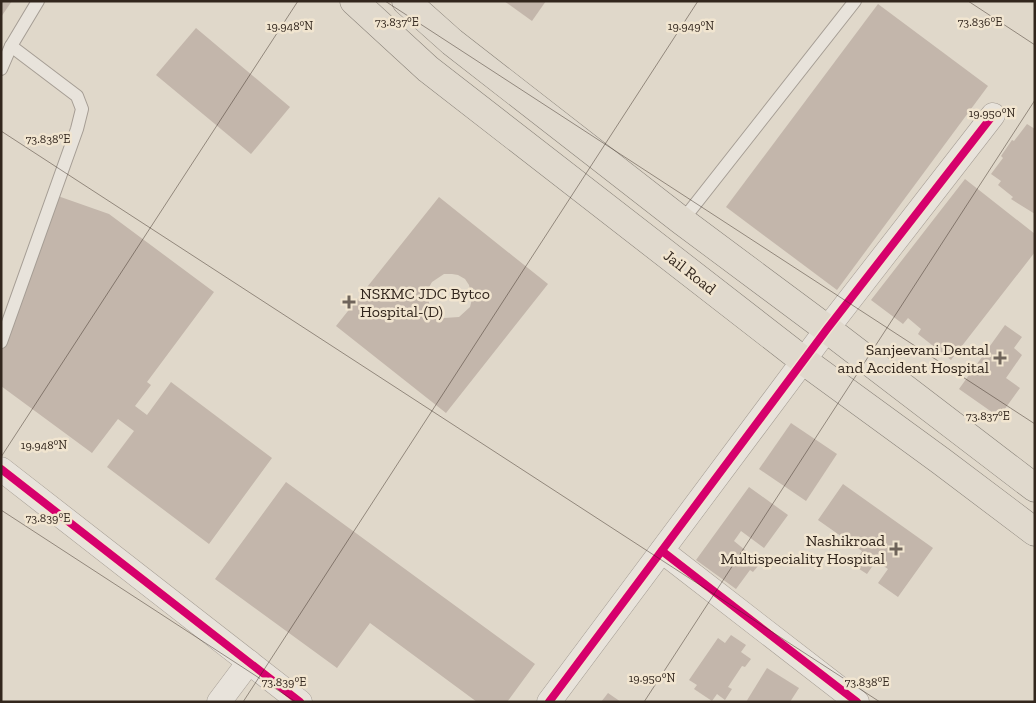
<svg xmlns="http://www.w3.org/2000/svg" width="1036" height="703" viewBox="0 0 1036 703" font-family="'Zilla Slab',serif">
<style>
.building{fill:#c3b6ab;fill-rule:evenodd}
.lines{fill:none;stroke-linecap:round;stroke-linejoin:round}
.lane-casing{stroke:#a59d94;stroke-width:14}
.street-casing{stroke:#a59d94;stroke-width:25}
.primary-casing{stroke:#8a837a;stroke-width:29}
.lane{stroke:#e8e3db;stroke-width:12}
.street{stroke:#e8e3db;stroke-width:24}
.primary{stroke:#e0d9cd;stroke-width:28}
.cycleway-casing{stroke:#f1e5d0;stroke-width:11}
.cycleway{stroke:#d6006c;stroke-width:8}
.ticks{fill:none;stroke:#32261d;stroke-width:1;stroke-opacity:0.45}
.poi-dot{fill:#6f645a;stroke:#f1e5d0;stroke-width:2}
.labels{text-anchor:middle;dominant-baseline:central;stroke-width:5;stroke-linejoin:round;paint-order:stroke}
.street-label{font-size:16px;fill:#32261d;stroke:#f1e5d0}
.poi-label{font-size:16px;fill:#32261d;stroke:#f1e5d0;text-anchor:end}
.ticks-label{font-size:12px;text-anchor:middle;fill:#32261d;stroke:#f1e5d0;stroke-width:5;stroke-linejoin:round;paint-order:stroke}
</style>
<rect width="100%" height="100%" fill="#e0d8ca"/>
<!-- building -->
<g class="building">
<polygon points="1,1 12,1 1,17"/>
<polygon points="504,1 546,1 532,21"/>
<polygon points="878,4 988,86 837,290 726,207"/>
<polygon points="196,28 290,107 251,154 156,75"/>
<polygon points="1027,124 1035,129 1035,214 1011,199 1013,197 998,185 1001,181 991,174 1003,158 1001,156 1012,140 1014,141"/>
<polygon points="965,179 1035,234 1035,252 951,360 918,334 921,329 908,318 903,324 871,300"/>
<polygon points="55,195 109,214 214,292 147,382 151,385 135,406 147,415 171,382 272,458 209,544 107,467 134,431 118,419 92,453 1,386 1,346"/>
<path d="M439,197l109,87 -102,129 -110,-87zM444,274h8l6,1 7,4 4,6 3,14 -2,8 -11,10 -15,1 -6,-3 -6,-5 -3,-7 -1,-14 4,-7z"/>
<polygon points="1005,325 1022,337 1014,348 1022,355 1006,378 1020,388 999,417 959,389"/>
<polygon points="791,423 837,454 806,501 759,469"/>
<polygon points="286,482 535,664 507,702 477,702 370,623 337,668 215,579"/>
<polygon points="843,484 933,548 898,597 878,583 888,569 876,561 867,574 853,565 862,551 818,520"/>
<polygon points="749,487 788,515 764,548 741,531 734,541 756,559 755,563 758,566 753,572 750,570 736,589 696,560"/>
<polygon points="731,635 746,645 741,652 751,659 745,667 742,666 728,687 732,689 725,700 717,694 712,701 694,689 697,685 689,680 718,638 725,643"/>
<polygon points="767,668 799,688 790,702 746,702"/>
<polygon points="608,693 621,702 601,702"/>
</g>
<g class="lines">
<!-- lane casing -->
<g class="lane-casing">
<g id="lane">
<polyline points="1,69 11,46 38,1"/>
<polyline points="682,221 855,1"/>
<polyline points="1,342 77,129 82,109 77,96 11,46"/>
</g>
</g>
<!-- street casing -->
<g class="street-casing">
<g id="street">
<polyline points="1,469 300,702"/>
<polyline points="662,551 857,702"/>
<polyline points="219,702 249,662"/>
<polyline points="549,702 827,329 993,115"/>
</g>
</g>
<!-- primary casing -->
<g class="primary-casing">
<g id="primary">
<polyline points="354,1 428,69 804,361 941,461 1035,532"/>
<polyline points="406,1 452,42 682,221 827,329 1035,488"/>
</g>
</g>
<!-- lane -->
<use href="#lane" class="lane"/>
<!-- street -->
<use href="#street" class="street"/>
<!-- primary -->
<use href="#primary" class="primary"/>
<!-- cycleway casing -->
<g class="cycleway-casing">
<g id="cycleway">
<polyline points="1,469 300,702"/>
<polyline points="662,551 857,702"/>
<polyline points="549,702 827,329 993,115"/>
</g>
</g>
<!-- cycleway -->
<use href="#cycleway" class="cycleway"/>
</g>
<!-- ticks -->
<path class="ticks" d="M385,1l650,423M968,1l67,44M1,131l879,571M1,457l297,-456M1,510l295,192M243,702l455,-701M644,702l391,-602"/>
<!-- markers -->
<g class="poi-dot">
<path d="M346.5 294.5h5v5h5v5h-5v5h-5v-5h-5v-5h5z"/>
<path d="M997.5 350.5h5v5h5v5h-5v5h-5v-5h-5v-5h5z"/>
<path d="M893.5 541.5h5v5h5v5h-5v5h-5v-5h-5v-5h5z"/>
</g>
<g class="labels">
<!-- street labels -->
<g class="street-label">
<text transform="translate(690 272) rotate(38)">Jail Road</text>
</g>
<!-- poi labels -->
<g class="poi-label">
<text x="360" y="293" text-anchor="start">NSKMC JDC Bytco<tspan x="360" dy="18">Hospital-(D)</tspan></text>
<text x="989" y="349">Sanjeevani Dental<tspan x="989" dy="18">and Accident Hospital</tspan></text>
<text x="885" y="540">Nashikroad<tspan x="885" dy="18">Multispeciality Hospital</tspan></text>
</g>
</g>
<g class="ticks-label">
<text x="397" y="26">73.837°E</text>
<text x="980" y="26">73.836°E</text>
<text x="290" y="30">19.948°N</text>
<text x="691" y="30">19.949°N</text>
<text x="992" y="117">19.950°N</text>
<text x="48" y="143">73.838°E</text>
<text x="988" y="420">73.837°E</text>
<text x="44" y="449">19.948°N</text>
<text x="48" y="522">73.839°E</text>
<text x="652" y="682">19.950°N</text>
<text x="284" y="686">73.839°E</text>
<text x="867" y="686">73.838°E</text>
</g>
<!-- border -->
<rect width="1036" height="703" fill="none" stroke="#32261d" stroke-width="5"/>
</svg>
